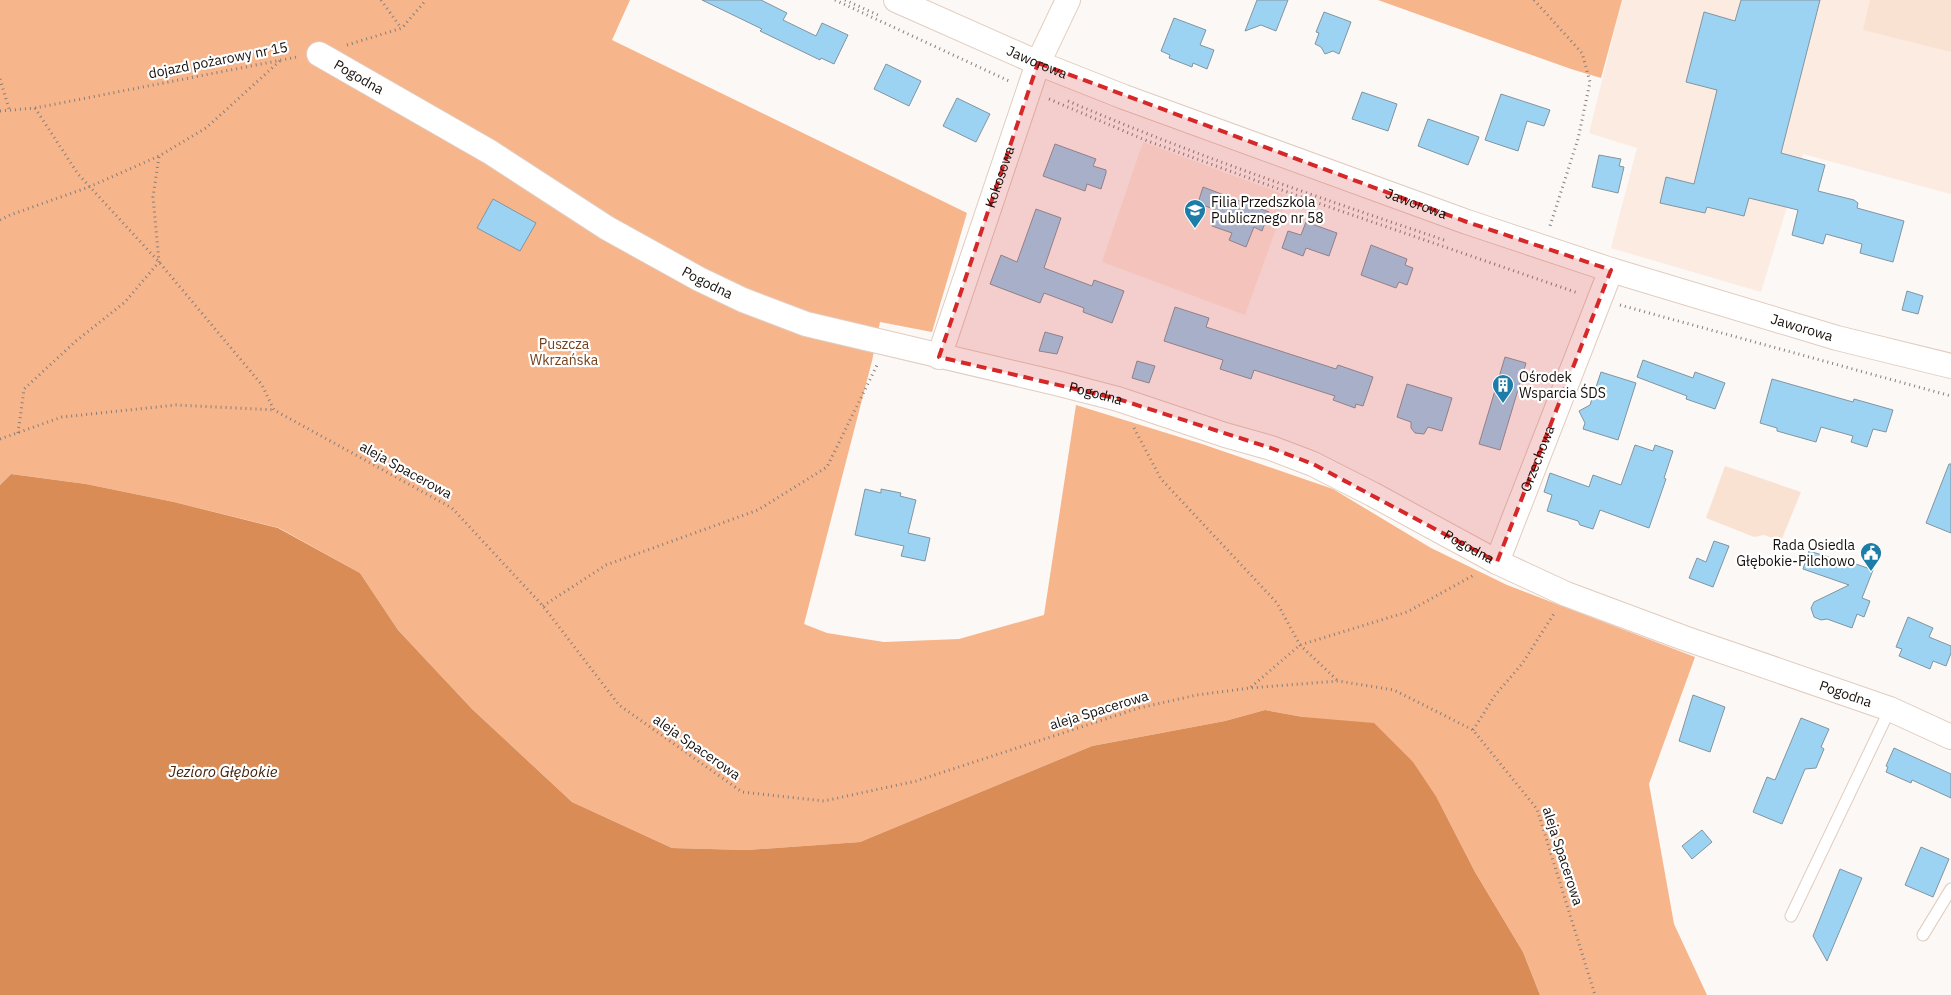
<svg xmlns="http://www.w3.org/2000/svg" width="1951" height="995" viewBox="0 0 1951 995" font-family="'IBM Plex Sans',sans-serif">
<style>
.built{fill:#fcebe1}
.green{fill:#fae2d3}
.forest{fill:#f7b58b}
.water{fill:#da8c56}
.building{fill:#9dd3f2;stroke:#8195a1}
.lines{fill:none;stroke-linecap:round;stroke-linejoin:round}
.service-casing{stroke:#e1ccbf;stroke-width:13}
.minor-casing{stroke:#e1ccbf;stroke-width:26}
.path{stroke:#847f7b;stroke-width:3;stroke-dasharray:1 4;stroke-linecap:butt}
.service{stroke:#fff;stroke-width:11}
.minor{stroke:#fff;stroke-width:24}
.marked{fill:#d62828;fill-opacity:0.2;stroke:#d62828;stroke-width:4;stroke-dasharray:10 6;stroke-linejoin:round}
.labels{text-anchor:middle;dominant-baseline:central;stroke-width:4.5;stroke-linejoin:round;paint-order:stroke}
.street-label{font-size:14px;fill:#160f0b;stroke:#fff}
.poi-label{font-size:14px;fill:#160f0b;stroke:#fff;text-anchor:start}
.park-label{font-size:14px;fill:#76411a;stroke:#fff}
.water-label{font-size:15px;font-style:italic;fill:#43230c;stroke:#fff}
</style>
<rect width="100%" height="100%" fill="#fcf8f5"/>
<!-- built -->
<g class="built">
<polygon points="1622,0 1951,0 1951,194 1803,154 1761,292 1611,248 1637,148 1589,133"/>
<polygon points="1143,142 1288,196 1245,315 1102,262"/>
</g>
<!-- green -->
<g class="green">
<polygon points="1870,0 1951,0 1951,52 1863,30"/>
<polygon points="1725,466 1801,492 1781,541 1764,535 1754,537 1706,518"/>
</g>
<!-- forest -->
<g class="forest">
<polygon points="0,0 630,0 612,40 967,213 932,332 880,322 872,361 804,624 827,633 884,642 959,639 1044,615 1076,405 1202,444 1333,489 1431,548 1507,585 1695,657 1649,784 1674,924 1707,995 1540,995 1523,952 1475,872 1437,798 1303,717 1265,710 1225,721 1092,746 860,842 747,850 672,848 572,802 472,709 398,630 360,573 279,528 174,502 86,484 11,474 0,485"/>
<polygon points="1378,0 1622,0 1601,78 1571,69"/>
</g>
<!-- water -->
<polygon class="water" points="11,474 86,484 174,502 278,528 360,573 398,630 472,709 572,802 672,848 747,850 860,842 1092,746 1225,721 1265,710 1303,717 1374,723 1413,762 1437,798 1475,872 1523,952 1540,995 0,995 0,485"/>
<!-- building -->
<g class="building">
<polygon points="702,0 761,0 787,13 783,20 816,36 822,23 848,35 834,64 821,58 820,60 760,31 762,29"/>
<polygon points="1257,0 1288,0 1276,31 1261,25 1245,31"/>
<polygon points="1741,0 1820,0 1781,153 1825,165 1818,191 1854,200 1858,203 1857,208 1904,221 1893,262 1860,253 1862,244 1826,234 1823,244 1792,235 1798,210 1749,198 1744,216 1707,207 1705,213 1660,203 1666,177 1694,184 1717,90 1686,82 1704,12 1735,21"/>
<polygon points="1324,12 1351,22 1339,54 1333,51 1325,54 1321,47 1315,44 1319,33 1316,32"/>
<polygon points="1174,18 1206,30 1200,45 1214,50 1207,69 1193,63 1192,67 1169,58 1170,55 1161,51"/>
<polygon points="886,64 921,81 909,106 874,89"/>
<polygon points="1362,92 1397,104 1388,131 1352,119"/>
<polygon points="1501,94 1550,110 1544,126 1527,121 1518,151 1485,140"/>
<polygon points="957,98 990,114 976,142 943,126"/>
<polygon points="1428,119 1479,137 1468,165 1418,146"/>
<polygon points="1055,144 1096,159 1093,166 1106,170 1106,173 1101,189 1087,184 1085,191 1043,176"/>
<polygon points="1599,155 1621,159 1619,166 1624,167 1618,193 1592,187"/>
<polygon points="1203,187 1269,212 1262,231 1254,227 1246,247 1229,240 1232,233 1212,226 1218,211 1198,203"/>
<polygon points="493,199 536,223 520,251 477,228"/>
<polygon points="1036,209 1061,218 1044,268 1092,286 1094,280 1124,291 1112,323 1083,312 1084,308 1044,293 1040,303 990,284 1001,255 1017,262"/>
<polygon points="1306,222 1337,233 1329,256 1306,248 1303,256 1282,248 1288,231 1301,235"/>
<polygon points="1371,245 1407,259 1405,265 1413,268 1407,285 1399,282 1396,288 1361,275"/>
<polygon points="1907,291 1923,296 1918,314 1902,310"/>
<polygon points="1175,307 1209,318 1206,327 1336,369 1338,365 1373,377 1363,406 1356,404 1355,408 1333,400 1335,396 1254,370 1251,379 1220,369 1223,360 1164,341"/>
<polygon points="1045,332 1063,337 1057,354 1039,351"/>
<polygon points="1505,357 1526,363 1500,450 1479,444"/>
<polygon points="1643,360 1693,378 1695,372 1725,383 1715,409 1686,399 1687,396 1637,377"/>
<polygon points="1137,361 1155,366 1149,383 1132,378"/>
<polygon points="1601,372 1636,383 1618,440 1583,429 1585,423 1579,411 1590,405"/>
<polygon points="1772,379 1853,402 1854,399 1893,410 1886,432 1873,429 1867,447 1851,442 1853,436 1821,427 1816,442 1777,431 1777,428 1760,423"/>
<polygon points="1407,384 1452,398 1442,431 1428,427 1424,434 1415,433 1411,428 1411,422 1397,417"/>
<polygon points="1635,445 1653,451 1655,445 1673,451 1664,478 1666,479 1649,528 1600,510 1593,529 1580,525 1578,521 1547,511 1552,495 1544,492 1550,473 1589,487 1593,475 1621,485"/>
<polygon points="1949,464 1951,464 1951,533 1926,523"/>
<polygon points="865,489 881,493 881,489 901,493 900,496 916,500 908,533 930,538 925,561 901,556 904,546 855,535"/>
<polygon points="1714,541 1729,546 1713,587 1689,578 1697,558 1706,562"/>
<polygon points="1809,551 1838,560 1839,558 1873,570 1862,598 1870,601 1864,617 1857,614 1852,628 1827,619 1821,620 1814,617 1811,608 1814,602 1849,585 1803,569"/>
<polygon points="1908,617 1933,628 1929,637 1951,646 1951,653 1946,666 1933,661 1930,669 1899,656 1902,649 1896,647"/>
<polygon points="1693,695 1725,707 1710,752 1679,741"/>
<polygon points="1801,718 1829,729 1821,747 1824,749 1816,768 1805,769 1782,824 1753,812 1767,777 1775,780"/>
<polygon points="1894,748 1951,774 1951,798 1912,780 1911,783 1886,772 1888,767 1886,766"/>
<polygon points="1702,830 1712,842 1692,859 1682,846"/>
<polygon points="1921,847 1949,859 1933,897 1905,885"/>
<polygon points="1840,869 1862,878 1827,961 1813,936"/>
</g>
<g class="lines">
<!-- service casing -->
<g class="service-casing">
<g id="service">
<polyline points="1791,916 1890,709"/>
<polyline points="1923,935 1951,889"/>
</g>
</g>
<!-- minor casing -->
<g class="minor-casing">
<g id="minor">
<path id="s1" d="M896,0l142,63 86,34 343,125 144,48 226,68 114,28"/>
<path id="s2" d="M319,54l171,98 117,76 92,51 44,21 63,24 250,59 62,16 107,36 46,13 42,16 59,30 125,68 69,32 118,44 206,71 61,28"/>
<path id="s3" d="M939,357l99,-294 30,-63"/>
<path id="s4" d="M1497,562l114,-292"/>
</g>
</g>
<!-- path -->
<g class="path">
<polyline points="381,0 401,28"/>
<polyline points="835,0 1009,81"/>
<polyline points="845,0 880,16"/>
<polyline points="1534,0 1582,53 1590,82 1578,139 1550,226"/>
<polyline points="347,45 402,28 426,0"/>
<polyline points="0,79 9,109"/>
<polyline points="1049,99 1145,140 1309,200 1578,293"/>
<path d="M1068,101c123,53 249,96 376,139"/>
<polyline points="35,108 78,174 159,262 262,385 274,410 452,508 543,606 619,705 742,792 824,801 916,781 1139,708 1197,695 1250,688 1338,681 1394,690 1473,730 1537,809 1595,995"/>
<polyline points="0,111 35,108 297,57"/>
<polyline points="0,220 10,215 89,187 159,156 206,128 282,59"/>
<polyline points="1620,305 1951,396"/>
<polyline points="1134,428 1161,479 1277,603 1300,645 1337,680"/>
<polyline points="18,433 24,389 76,341 125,302 159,262 153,197 159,156"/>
<polyline points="0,439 62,417 176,405 274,410"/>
<polyline points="543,606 606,565 758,510 827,467 878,363"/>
<polyline points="1251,687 1300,645 1407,612 1474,575"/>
<polyline points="1473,730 1496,694 1522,664 1555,612"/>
</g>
<!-- service -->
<use href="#service" class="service"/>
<!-- minor -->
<use href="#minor" class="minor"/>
</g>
<!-- marked area -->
<path class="marked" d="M1038,63l429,159 144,48 -114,292 -184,-98 -42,-16 -153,-49 -179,-42z"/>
<!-- icons -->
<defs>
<g id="school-pin" transform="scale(1.125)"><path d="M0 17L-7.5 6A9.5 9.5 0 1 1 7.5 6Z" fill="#1d7da9" stroke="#fff"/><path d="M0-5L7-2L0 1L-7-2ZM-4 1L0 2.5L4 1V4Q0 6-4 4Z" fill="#fff"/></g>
<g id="building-pin" transform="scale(1.125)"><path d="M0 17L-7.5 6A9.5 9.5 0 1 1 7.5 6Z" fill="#1d7da9" stroke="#fff"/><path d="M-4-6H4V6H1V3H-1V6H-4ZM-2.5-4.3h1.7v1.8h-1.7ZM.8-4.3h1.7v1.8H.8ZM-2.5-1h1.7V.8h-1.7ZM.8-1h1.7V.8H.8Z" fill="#fff"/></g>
<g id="civic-pin" transform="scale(1.125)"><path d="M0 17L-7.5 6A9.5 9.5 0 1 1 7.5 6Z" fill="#1d7da9" stroke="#fff"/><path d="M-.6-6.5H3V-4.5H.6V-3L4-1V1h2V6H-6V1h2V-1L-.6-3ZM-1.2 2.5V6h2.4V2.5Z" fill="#fff"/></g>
</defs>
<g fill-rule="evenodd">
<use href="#school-pin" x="1195" y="210"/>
<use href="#building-pin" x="1503" y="385"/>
<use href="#civic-pin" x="1871" y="553"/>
</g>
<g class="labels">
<!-- street labels -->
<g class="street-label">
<text transform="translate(218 60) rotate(-11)">dojazd pożarowy nr 15</text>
<text stroke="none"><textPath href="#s1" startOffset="154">Jaworowa</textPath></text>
<text stroke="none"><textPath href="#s2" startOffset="46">Pogodna</textPath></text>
<text stroke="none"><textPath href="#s3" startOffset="190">Kokosowa</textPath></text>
<text stroke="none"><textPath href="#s1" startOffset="559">Jaworowa</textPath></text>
<text stroke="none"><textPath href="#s2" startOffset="451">Pogodna</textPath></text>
<text stroke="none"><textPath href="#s1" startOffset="964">Jaworowa</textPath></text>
<text stroke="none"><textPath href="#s2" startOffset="856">Pogodna</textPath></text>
<text stroke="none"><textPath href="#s4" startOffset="111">Orzechowa</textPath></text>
<text transform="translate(406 470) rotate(29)">aleja Spacerowa</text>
<text stroke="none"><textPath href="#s2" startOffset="1261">Pogodna</textPath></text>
<text stroke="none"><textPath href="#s2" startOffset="1666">Pogodna</textPath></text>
<text transform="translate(1099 710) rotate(-17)">aleja Spacerowa</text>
<text transform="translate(697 747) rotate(35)">aleja Spacerowa</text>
<text transform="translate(1563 856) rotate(72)">aleja Spacerowa</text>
</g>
<!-- poi labels -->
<g class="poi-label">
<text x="1211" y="202">Filia Przedszkola<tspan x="1211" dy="16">Publicznego nr 58</tspan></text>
<text x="1519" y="377">Ośrodek<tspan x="1519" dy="16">Wsparcia ŚDS</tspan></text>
<text x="1855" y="545" text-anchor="end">Rada Osiedla<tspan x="1855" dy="16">Głębokie-Pilchowo</tspan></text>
</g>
<!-- park labels -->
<g class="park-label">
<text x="564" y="344">Puszcza<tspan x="564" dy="16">Wkrzańska</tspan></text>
</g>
<!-- water labels -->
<g class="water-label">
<text x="223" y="771">Jezioro Głębokie</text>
</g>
</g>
</svg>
